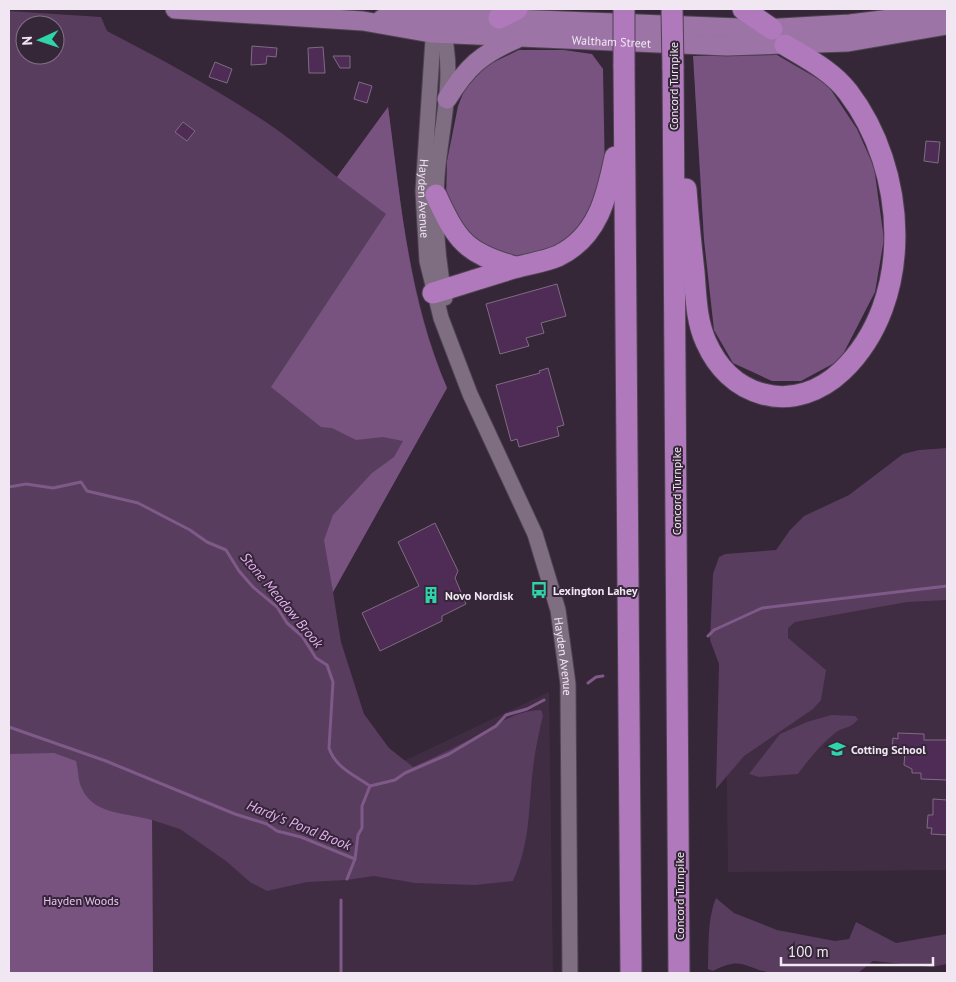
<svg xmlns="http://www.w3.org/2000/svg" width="956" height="982" viewBox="0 0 956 982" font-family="'PT Sans',sans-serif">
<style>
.built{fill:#402d44}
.green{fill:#583d5e;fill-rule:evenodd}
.forest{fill:#785380}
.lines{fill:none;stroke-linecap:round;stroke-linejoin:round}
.stream{stroke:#7f5987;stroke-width:3}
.building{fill:#4f2c56;stroke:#7e6d82}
.minor-casing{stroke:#4f4352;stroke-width:17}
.major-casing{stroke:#4f4352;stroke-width:21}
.highway-casing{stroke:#4f4352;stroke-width:23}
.minor{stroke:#7f6d82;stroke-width:15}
.major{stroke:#9c74a5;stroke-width:19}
.highway{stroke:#b079bc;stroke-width:21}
.highway-bridge-casing{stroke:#4f4352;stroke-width:23;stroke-linecap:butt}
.highway-bridge{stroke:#b079bc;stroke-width:21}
.labels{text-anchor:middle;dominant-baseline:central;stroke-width:4;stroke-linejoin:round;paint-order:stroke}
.street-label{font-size:12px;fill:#f1e7f3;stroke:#352638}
.poi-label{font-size:12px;font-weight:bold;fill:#f1e7f3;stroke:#352638;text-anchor:start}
.park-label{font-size:12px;fill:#eec0f8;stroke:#352638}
.water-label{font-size:14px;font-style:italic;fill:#e8aff4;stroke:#352638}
</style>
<rect width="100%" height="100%" fill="#352638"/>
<!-- built -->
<g class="built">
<polygon points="947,574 947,870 728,872 725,628"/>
<polygon points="549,692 553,973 153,973 151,711 364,780"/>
</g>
<!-- green -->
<g class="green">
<path d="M9,11l92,6 6,14c58,30 115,61 169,98 21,15 41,32 61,48l51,-70c13,98 21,189 59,281l-114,204 8,50 23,72 25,34 24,19c15,-7 31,-14 46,-22 27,-13 51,-34 82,-35l2,5c-4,18 -8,35 -10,53 -5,43 -2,72 -20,113l-38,4 -60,-2 -41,-7 -28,4 -39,2 -40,9 -17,-9 -24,-21 -46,-32 -28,-9 1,153h-144zM25,25h30v30h-30z"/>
<polygon points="947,448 947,600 907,602 795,622 788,628 788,638 826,670 821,700 813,709 744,756 716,789 719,664 710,640 713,574 719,557 725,554 776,550 790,530 804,516 849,495 903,454 919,450"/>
<path d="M831,715l24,1 3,3c-7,10 -14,7 -23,14 -15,12 -26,26 -37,41l-39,3 -10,-3 31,-40 27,-12z"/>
<path d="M716,898l18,15 43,17 58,11 14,-2 7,-17 40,21 51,-9v30l-15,3 -59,-6 -15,12c-26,0 -61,4 -86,0 -27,-4 -29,-18 -59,-2l-5,-2c1,-23 -1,-50 8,-71z"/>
</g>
<!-- forest -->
<g class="forest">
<polygon points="519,50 564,50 592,54 603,69 605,179 593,215 569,240 541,255 501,257 467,240 446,202 447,161 458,106 466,86 477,73 492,63"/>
<polygon points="777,55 827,84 857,129 874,167 884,239 875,292 840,360 801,381 772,381 733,363 714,330 704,240 693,56"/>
<path d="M388,107c13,95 20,192 59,281l-114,204 -9,-52 9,-25 39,-42 22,-16 9,-16 -20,-4 -27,3 -24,-12 -11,-1 -50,-40 115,-173 -49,-37z"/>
<path d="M54,753l22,8c2,7 2,16 4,23 11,32 45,28 72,36l1,153h-144v-219z"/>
</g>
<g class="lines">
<!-- stream -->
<g class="stream">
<path d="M9,487l17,-3 27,4 28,-6 6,9 51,12 52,27 17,12 19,8 13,21 14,16 24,20 10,16 15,13 14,22 11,7 6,17 -4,66c6,19 25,27 41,38"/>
<polyline points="708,636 714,630 762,608 947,586"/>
<polyline points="588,683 596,677 603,676"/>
<polyline points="9,727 106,761 235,814 267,824 277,831 301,837 355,859 358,835 362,828 362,806 370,786 395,780 405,773 449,754 496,726 506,715 527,709 544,700"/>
<polyline points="347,879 355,859"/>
<polyline points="341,900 341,973"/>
</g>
</g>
<!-- building -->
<g class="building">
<polygon points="252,46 277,48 276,57 267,56 266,64 251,65"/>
<polygon points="323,47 325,73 309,73 308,48"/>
<polygon points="333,56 350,56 350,68 340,68"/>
<polygon points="215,62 232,69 227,83 209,77"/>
<polygon points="359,82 372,86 367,103 354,99"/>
<polygon points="183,122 195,131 187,141 175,132"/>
<polygon points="926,141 940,142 938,163 924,161"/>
<polygon points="557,284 566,316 541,323 544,333 526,338 529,346 500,354 486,304"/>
<polygon points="548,368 564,425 557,427 559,436 519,447 517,439 511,441 496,385 540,373 539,371"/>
<polygon points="435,523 458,571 455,578 466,604 442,616 442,621 380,651 362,613 419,586 398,542"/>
<polygon points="898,733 924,734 924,740 947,740 947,780 921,779 921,773 912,773 912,769 904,765 905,752 892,752 893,738 898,739"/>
<polygon points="933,799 947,800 947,835 931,834 932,828 927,828 928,815 933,815"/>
</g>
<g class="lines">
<!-- minor casing -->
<g class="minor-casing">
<g id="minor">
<path id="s1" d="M434,24l-11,167 4,70 14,57 29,76 65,140 23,76 10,74 2,289"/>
<path d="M441,24c16,50 0,101 -4,152 -3,41 0,82 8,122"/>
</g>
</g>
<!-- major casing -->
<g class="major-casing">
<g id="major">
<path id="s2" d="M175,9l188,12 68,12 296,13 121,-4 99,-17"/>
<polyline points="382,19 437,16 763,29 850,24 947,12"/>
<path d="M447,99c20,-32 34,-45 69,-60"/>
</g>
</g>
<!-- highway casing -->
<g class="highway-casing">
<g id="highway">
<polyline points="743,9 772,29"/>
<polyline points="499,18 517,9"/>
<polyline points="624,65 631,973"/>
<polyline points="673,67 679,973"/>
<path d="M686,189c2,28 5,56 8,83 2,24 2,48 12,70 11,25 30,45 57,52 29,8 58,-3 79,-23 74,-71 65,-202 6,-279 -16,-21 -40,-33 -63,-47"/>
<path d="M436,195c21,46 30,58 79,72"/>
<path d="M433,293c27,-8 54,-17 81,-25 14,-4 30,-6 44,-12 40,-19 49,-60 57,-99"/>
</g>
</g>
<!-- minor -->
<use href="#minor" class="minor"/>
<!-- major -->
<use href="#major" class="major"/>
<!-- highway -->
<use href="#highway" class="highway"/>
<!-- highway-bridge casing -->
<g class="highway-bridge-casing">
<g id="highway-bridge">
<polyline points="624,9 624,65"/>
<polyline points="672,9 673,67"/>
</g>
</g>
<!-- highway-bridge -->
<use href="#highway-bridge" class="highway-bridge"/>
</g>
<!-- icons -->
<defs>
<g id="bus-bare" transform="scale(1.35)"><path d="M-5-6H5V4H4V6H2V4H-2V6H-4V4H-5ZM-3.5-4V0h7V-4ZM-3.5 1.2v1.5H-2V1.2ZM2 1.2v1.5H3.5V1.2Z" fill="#30d4aa" stroke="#352638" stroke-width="2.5" paint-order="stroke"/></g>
<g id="building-bare" transform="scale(1.35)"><path d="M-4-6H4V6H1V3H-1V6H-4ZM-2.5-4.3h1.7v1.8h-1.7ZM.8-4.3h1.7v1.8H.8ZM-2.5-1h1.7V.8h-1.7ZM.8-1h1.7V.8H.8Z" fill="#30d4aa" stroke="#352638" stroke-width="2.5" paint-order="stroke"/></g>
<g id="school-bare" transform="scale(1.35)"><path d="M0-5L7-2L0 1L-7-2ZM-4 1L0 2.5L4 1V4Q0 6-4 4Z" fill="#30d4aa" stroke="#352638" stroke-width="2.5" paint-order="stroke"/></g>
</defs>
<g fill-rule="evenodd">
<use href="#bus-bare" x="539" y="590"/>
<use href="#building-bare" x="431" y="595"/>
<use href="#school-bare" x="837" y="749"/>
</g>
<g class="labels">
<!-- street labels -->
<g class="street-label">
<text stroke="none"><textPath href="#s2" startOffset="438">Waltham Street</textPath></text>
<text transform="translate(673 86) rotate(-90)">Concord Turnpike</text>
<text stroke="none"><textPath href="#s1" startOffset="175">Hayden Avenue</textPath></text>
<text transform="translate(676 491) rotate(-90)">Concord Turnpike</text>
<text stroke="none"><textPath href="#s1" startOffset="658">Hayden Avenue</textPath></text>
<text transform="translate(679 896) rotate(-90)">Concord Turnpike</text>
</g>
<!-- poi labels -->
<g class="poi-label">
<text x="553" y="590">Lexington Lahey</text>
<text x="445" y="595">Novo Nordisk</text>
<text x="851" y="749">Cotting School</text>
</g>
<!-- park labels -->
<g class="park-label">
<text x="81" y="900">Hayden Woods</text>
</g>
<!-- water labels -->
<g class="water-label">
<text transform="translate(282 600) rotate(50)">Stone Meadow Brook</text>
<text transform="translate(299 825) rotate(22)">Hardy's Pond Brook</text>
</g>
</g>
<!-- border -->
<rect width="956" height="982" fill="none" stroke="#f1e7f3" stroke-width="20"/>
<!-- north arrow -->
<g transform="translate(40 40) rotate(267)"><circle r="24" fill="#352638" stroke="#807383"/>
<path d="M0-4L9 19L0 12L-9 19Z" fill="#30d4aa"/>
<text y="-8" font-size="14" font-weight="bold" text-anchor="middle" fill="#f1e7f3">N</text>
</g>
<!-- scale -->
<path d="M781 957v8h152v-8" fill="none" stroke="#f1e7f3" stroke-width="2.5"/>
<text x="788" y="957" font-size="15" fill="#f1e7f3" stroke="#352638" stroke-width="4" paint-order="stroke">100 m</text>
</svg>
